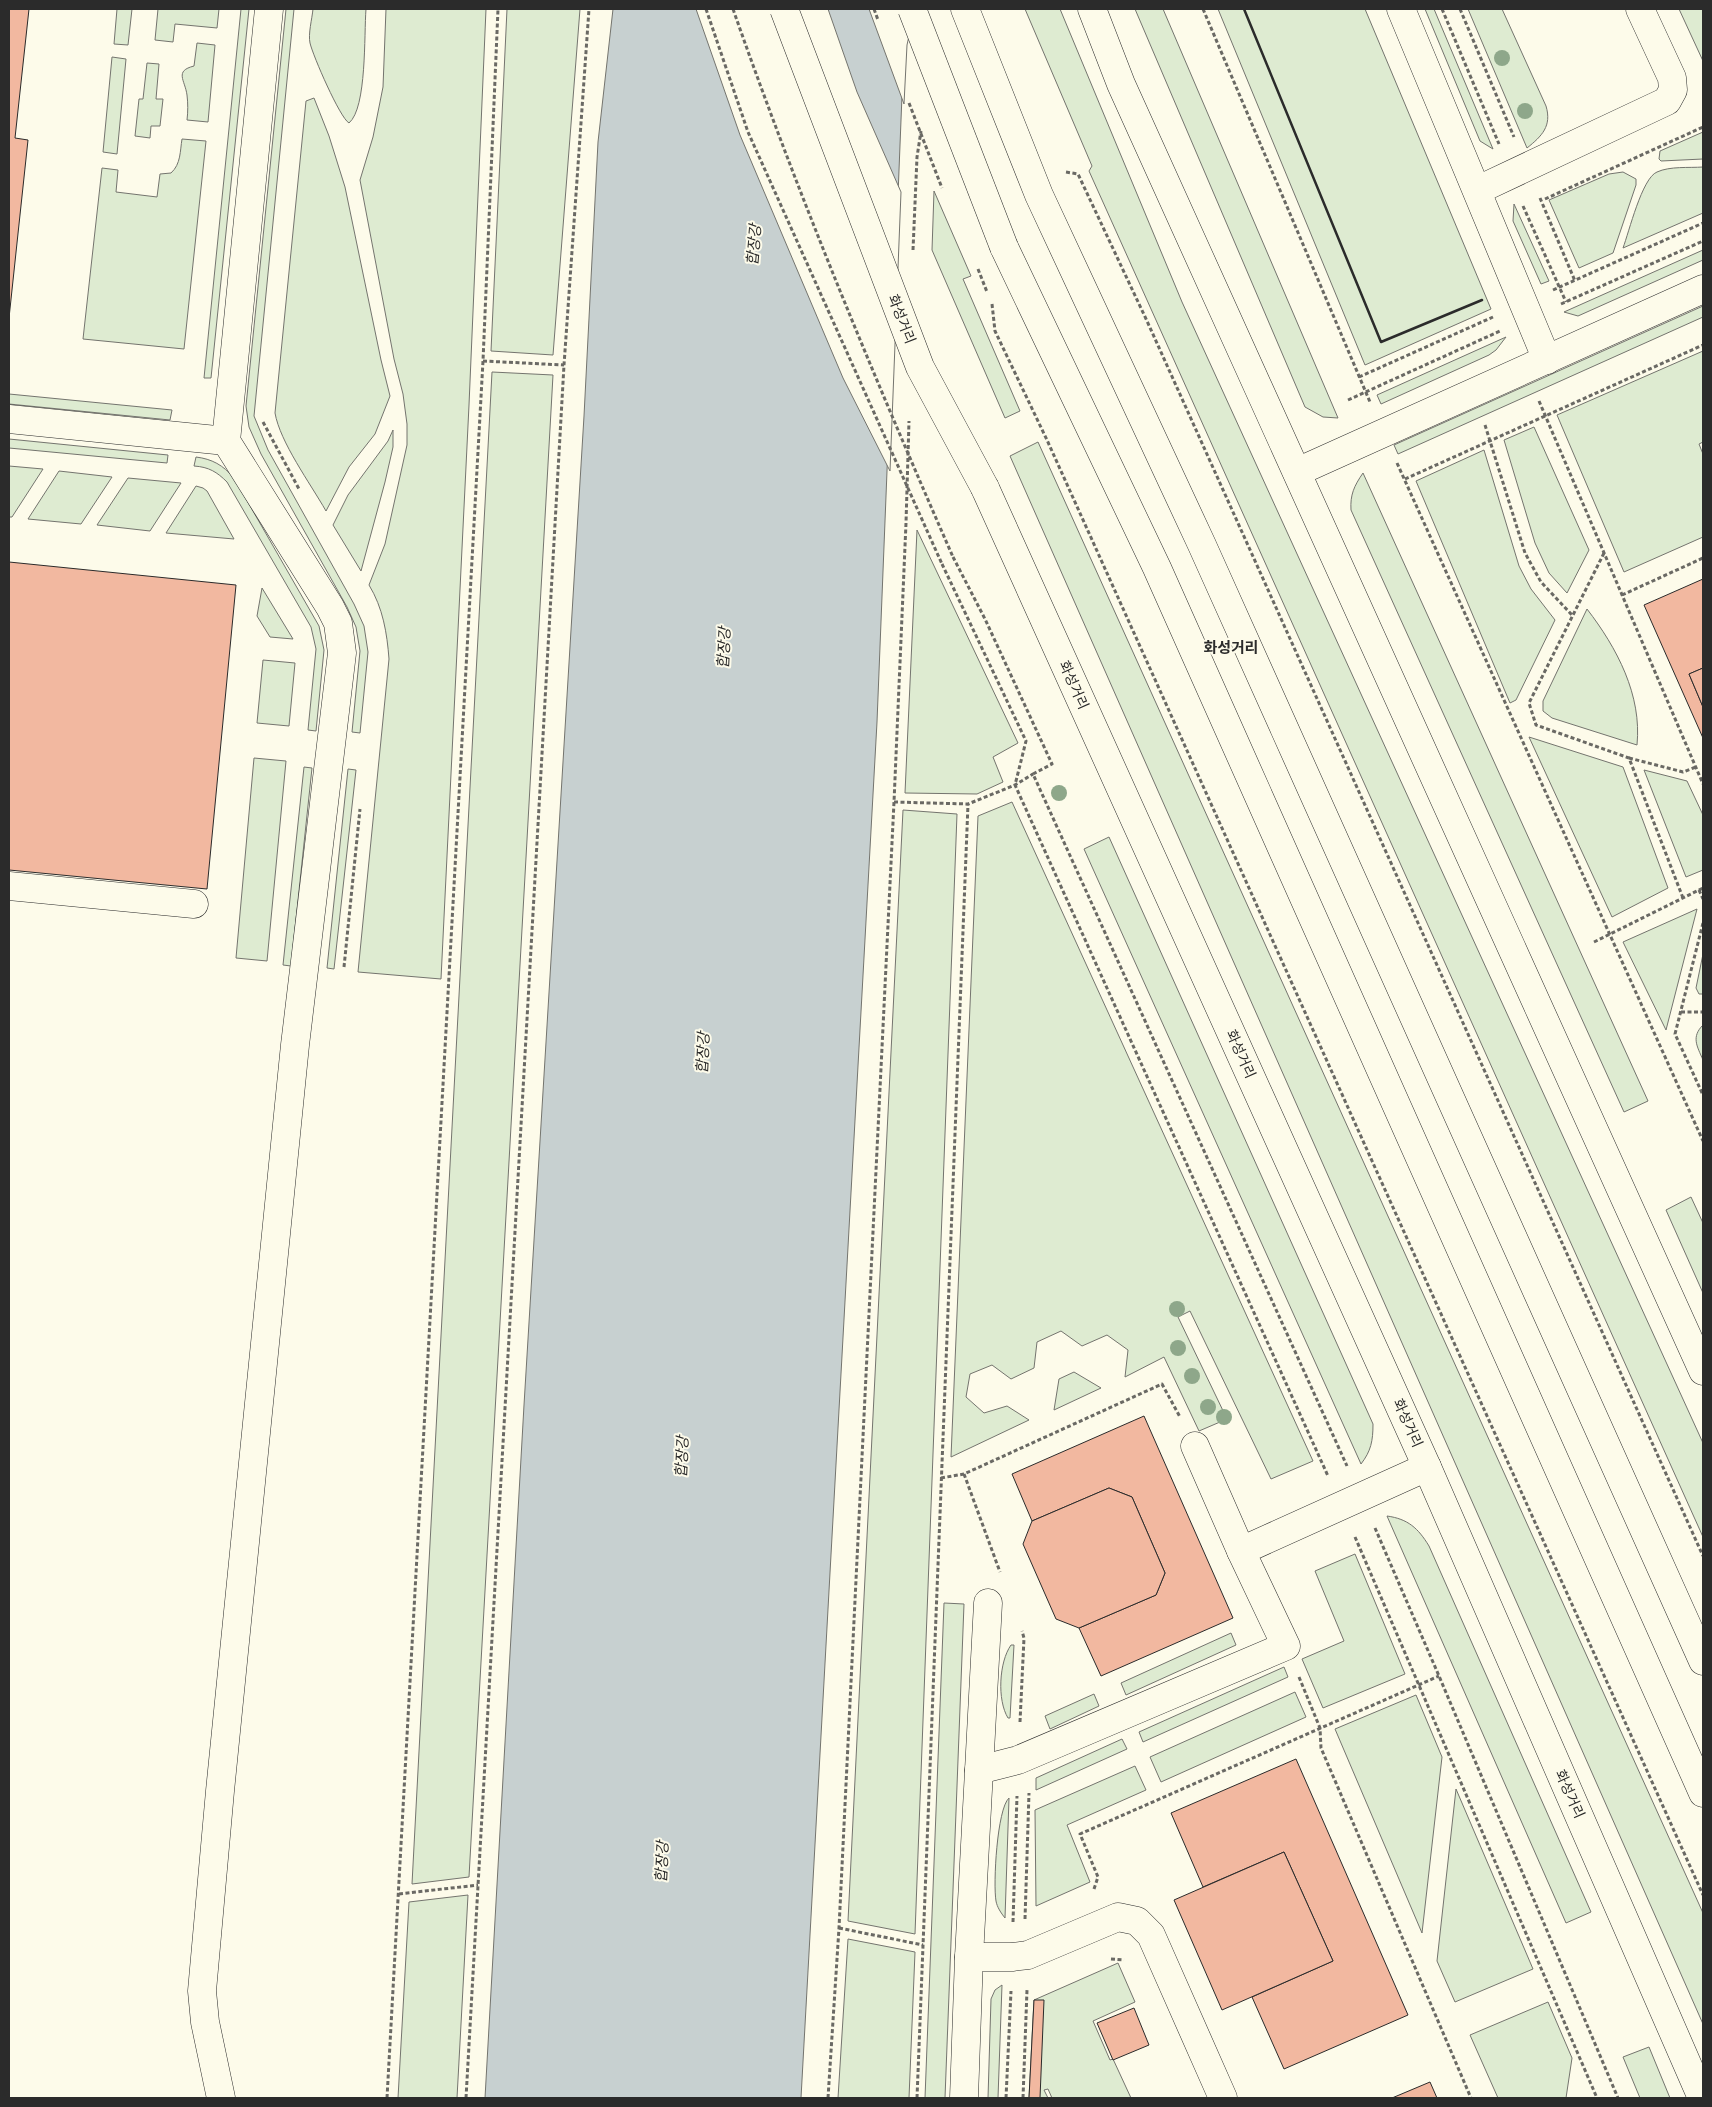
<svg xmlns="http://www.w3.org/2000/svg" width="1712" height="2107" viewBox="0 0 1712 2107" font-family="'Roboto Condensed','Noto Sans KR',sans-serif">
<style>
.green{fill:#deebd1;stroke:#74746e}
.water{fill:#c7d0d0;stroke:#74746e}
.pier{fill:#fdfbea;stroke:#74746e}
.building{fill:#f2b8a0;stroke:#2b2b2b}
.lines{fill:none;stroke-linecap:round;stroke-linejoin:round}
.minor-casing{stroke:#2b2b2b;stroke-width:29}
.tertiary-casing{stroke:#2b2b2b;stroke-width:29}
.primary-casing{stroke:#2b2b2b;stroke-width:29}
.trunk-casing{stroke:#2b2b2b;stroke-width:29}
.path{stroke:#6a6964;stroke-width:3;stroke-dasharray:4 2.5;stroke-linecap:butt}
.minor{stroke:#fdfbea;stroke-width:28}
.tertiary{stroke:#fdfbea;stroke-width:28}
.primary{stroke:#fdfbea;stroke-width:28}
.trunk{stroke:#fdfbea;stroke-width:28}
.primary-bridge-casing{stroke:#2b2b2b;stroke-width:29;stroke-linecap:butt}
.trunk-bridge-casing{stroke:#2b2b2b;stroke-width:29;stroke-linecap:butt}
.path-bridge{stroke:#6a6964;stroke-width:3;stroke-dasharray:4 2.5;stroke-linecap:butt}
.primary-bridge{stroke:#fdfbea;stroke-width:28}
.trunk-bridge{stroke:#fdfbea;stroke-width:28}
.wall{stroke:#2b2b2b;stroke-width:2.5}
.tree{fill:#8ea78a}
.labels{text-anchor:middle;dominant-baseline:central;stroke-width:4;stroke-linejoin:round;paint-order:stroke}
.street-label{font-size:14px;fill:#2b2b2b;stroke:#fdfbea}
.water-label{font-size:15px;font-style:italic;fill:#2b2b2b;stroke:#fdfbea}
.neighbourhood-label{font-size:15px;font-weight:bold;fill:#2b2b2b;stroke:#fdfbea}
</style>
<rect width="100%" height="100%" fill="#fdfbea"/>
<!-- green -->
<g class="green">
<polygon points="117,9 132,9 128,45 114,44"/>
<polygon points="158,9 219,9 217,28 175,24 173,42 155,40"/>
<polygon points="241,9 249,9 211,378 204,378"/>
<polygon points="286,9 294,9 254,416 268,450 354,604 364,626 368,652 360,733 352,732 360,651 356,627 347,607 261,454 249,427 246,406"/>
<path d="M313,9h53c-2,25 1,99 -17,114 -9,-5 -36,-67 -39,-80 -2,-9 2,-24 3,-34z"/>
<path d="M386,9h100l-17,396 -28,574 -83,-7 31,-313c-2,-26 -6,-51 -20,-74l16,-41 22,-99v-21l-4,-30 -9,-35 -34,-179 13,-43 10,-50z"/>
<polygon points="507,9 580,9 553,355 491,351"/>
<polygon points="1025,9 1060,9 1182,302 1703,1443 1703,1537 1089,171 1092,166"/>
<polygon points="1135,9 1163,9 1338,418 1323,417 1305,407"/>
<polygon points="1218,9 1365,9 1491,309 1365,365"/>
<polygon points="1425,9 1434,9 1493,149 1480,141"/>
<path d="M1468,9h34l44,97c6,20 -4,30 -19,42z"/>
<polygon points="1679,9 1703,9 1703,61"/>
<path d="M197,43l18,2 -7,77 -21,-2c1,-8 1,-17 0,-25 -2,-15 -13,-24 7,-29z"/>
<polygon points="112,57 126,59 117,154 103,152"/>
<polygon points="147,63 159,64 156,99 163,99 160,126 151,126 150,138 135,136 139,99 143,99"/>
<path d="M314,98l15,38 16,51 36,173 9,36 -15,38 -26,33 -23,44c-16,-28 -46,-69 -51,-98l31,-312z"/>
<polygon points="1703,132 1703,159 1661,161 1659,159 1660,151"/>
<path d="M182,139l24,2 -22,208 -101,-10 19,-171 16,2 -2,22 41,5 3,-23 11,-1c10,-9 9,-22 11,-34z"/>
<path d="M1703,167v46l-80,35c6,-16 19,-70 34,-76 13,-6 32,-4 46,-5z"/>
<polygon points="1623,172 1636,179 1636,185 1613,253 1579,268 1549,200 1609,174"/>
<polygon points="934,191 971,276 963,279 1020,411 1005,418 932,250"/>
<polygon points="1514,204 1549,281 1541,284 1513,221"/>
<polygon points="1703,250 1703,260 1578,316 1564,312"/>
<polygon points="1703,306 1703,317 1398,454 1394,445"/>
<polygon points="1506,337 1496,350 1489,355 1381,404 1377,395"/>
<polygon points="1703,351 1703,442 1699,444 1703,454 1703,537 1624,572 1557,415"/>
<polygon points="492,372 553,375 469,1877 412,1884"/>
<polygon points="9,394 172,410 170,420 9,404"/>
<polygon points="1534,427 1589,550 1567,593 1549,573 1535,543 1504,440"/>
<polygon points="393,430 393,447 385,482 361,571 333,525 348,495 388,441"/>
<polygon points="9,439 168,455 167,463 9,448"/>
<polygon points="1038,442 1703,1913 1703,2024 1010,456"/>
<polygon points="1484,450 1519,566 1531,589 1555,620 1516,700 1510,703 1416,481"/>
<path d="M196,457c16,2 27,8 38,21l85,148 5,24 -8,81 -8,-1 8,-81 -5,-22 -84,-145c-10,-10 -18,-15 -33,-16z"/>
<polygon points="9,466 43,469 12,517 9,517"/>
<polygon points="59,471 112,477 81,524 28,519"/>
<path d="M1363,473l285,628 -24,11 -273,-602c-1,-15 3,-24 12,-37z"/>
<polygon points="128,478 181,483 150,531 97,525"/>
<polygon points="196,486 203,488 207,491 234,539 166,533"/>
<polygon points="917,530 1018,743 993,757 1003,782 977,794 905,793"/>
<polygon points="262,588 293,639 270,637 257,616"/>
<path d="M1587,609c30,39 55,86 50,136l-85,-27 -9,-7v-10z"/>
<polygon points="263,660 295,663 289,726 257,723"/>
<polygon points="1529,737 1623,767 1668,888 1612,917"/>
<polygon points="254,758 286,761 267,961 236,958"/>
<polygon points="304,767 312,768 291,966 283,965"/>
<polygon points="348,769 356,770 334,969 327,968"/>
<polygon points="1644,770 1687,781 1703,815 1703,870 1686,877"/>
<polygon points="1012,802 1313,1461 1271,1479 1190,1311 1178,1317 1227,1419 1199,1431 1164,1357 1125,1377 1128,1350 1107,1335 1082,1346 1061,1331 1037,1342 1034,1368 1011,1379 992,1365 970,1374 966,1397 984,1413 1007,1406 1029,1420 951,1457 978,816"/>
<polygon points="903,810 957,814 915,1934 848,1921"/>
<path d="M1109,837l264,587c0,17 -2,27 -12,40l-277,-615z"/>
<polygon points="1697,909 1666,1030 1623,942"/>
<polygon points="1703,954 1703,994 1699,994 1696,988"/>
<path d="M1703,1025v35c-6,-14 -12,-23 0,-35z"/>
<polygon points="1691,1197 1703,1223 1703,1293 1666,1210"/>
<polygon points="1074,1372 1101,1388 1054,1410 1059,1379"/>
<path d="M1387,1516c21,3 31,12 42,30l162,366 -25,11z"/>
<polygon points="1355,1554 1405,1674 1323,1708 1302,1659 1344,1641 1315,1571"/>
<polygon points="944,1603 964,1604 945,2098 925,2098"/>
<polygon points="1231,1633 1236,1645 1126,1695 1121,1683"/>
<path d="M1011,1645h3l-4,73h-2c-11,-18 -9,-56 3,-73z"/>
<polygon points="1284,1667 1288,1677 1143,1742 1139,1732"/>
<polygon points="1295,1692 1306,1717 1161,1782 1150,1757"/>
<polygon points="1094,1694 1099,1706 1050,1729 1045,1716"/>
<polygon points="1416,1695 1442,1757 1422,1933 1335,1729"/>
<polygon points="1122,1739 1127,1749 1036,1790 1036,1778"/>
<polygon points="1135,1766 1146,1790 1067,1825 1090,1882 1036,1906 1035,1810"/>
<polygon points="1456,1789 1533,1969 1455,2002 1437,1961"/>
<path d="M1009,1798l-4,120c-4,-5 -8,-11 -9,-17 -3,-17 1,-92 13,-103z"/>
<polygon points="468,1895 457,2098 398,2098 409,1902"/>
<polygon points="848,1939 915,1952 909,2098 838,2098"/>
<polygon points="1118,1963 1135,2002 1093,2021 1110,2060 1113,2059 1131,2098 1052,2098 1048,2089 1044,2090 1048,2098 1029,2098 1034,2000"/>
<polygon points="1002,1985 998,2098 988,2098 991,1999 995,1990"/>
<polygon points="1548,2002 1572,2058 1566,2098 1498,2098 1470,2035"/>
<polygon points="1649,2047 1670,2098 1640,2098 1623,2057"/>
</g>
<!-- water -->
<polygon class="water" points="613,9 913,9 904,45 877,722 801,2098 485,2098 524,1405 584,416 598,142"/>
<!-- pier -->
<g class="pier">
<polygon points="696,9 828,9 857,92 901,192 890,471 843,378 740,135"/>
<polygon points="869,9 915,9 907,45 904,104"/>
</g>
<!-- building -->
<g class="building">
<polygon points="9,9 29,9 15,138 28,140 9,318"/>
<polygon points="9,562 236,585 207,889 9,870"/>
<polygon points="1703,579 1703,668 1689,674 1703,707 1703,738 1644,605"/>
<polygon points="1703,668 1703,707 1689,674"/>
<polygon points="1144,1416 1233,1618 1101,1676 1079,1628 1156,1595 1165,1573 1132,1497 1109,1488 1032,1521 1012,1474"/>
<polygon points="1109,1488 1132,1497 1165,1573 1156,1595 1079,1628 1056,1619 1023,1544 1032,1521"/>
<polygon points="1296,1759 1408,2015 1284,2069 1252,1997 1333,1961 1284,1852 1203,1887 1171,1813"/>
<polygon points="1284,1852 1333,1961 1222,2010 1174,1900"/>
<polygon points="1034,2000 1044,2000 1040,2098 1029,2098"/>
<polygon points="1134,2008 1149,2045 1113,2060 1097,2023"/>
<polygon points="1430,2082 1437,2098 1392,2098"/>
</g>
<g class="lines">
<!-- minor casing -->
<g class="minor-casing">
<g id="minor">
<polyline points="1401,9 1547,360"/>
<polyline points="1478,190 1667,101 1673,90 1672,78 1640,9"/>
<polyline points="9,419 226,441"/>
<polyline points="1297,472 1703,289"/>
<polyline points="9,886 194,904"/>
<polyline points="1195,1446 1241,1551"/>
<polyline points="979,1770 1018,1760 1286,1646 1241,1551 1427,1467"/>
<polyline points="969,1957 1012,1957 1028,1955 1118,1917 1137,1921 1151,1935 1223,2098"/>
<polyline points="221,2098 205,2022 202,1991 220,1791 295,1045 342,653 338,623 330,607 226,441 269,9"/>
</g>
</g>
<!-- tertiary casing -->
<g class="tertiary-casing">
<polyline id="tertiary" points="964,2098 969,1957 988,1603"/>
</g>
<!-- primary casing -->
<g class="primary-casing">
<g id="primary">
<polyline points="1092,9 1121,84 1703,1371"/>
<polyline points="985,488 1427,1467 1702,2098"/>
</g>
</g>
<!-- trunk casing -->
<g class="trunk-casing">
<g id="trunk">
<polyline points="965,9 1039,195 1202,545 1703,1661"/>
<polyline points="1004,247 1157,568 1703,1793"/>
</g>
</g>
<!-- path -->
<g class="path">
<polyline points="1203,9 1370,402"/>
<polyline points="1442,9 1499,144"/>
<polyline points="1460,9 1514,137"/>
<polyline points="1066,172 1078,174 1147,321 1703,1556"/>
<polyline points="1540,198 1575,281"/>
<polyline points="1545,199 1703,127"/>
<polyline points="1523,206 1566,302"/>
<polyline points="913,250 917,157 921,131"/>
<polyline points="1553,290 1703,223"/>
<polyline points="992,304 995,331 1047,440 1703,1895"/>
<polyline points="1561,304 1703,241"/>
<polyline points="483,361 564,365"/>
<polyline points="1359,377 1493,317"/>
<polyline points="1348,400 1500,331"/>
<polyline points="1539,401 1703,784"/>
<polyline points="263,422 299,489"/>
<polyline points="1485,425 1525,553 1541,582 1572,615"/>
<polyline points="1397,463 1703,1141"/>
<polyline points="1405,479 1703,345"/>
<polyline points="1604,553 1529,703 1536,725 1629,758 1683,898"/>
<polyline points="953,557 985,619 1052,764 1033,774 1347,1466"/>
<polyline points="942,564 1026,741 1015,785 1328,1476"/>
<polyline points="1622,595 1703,558"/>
<polyline points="1629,758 1683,772 1696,767"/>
<polyline points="894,802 968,804 1015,785 1033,774"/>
<polyline points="1699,890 1703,899"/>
<polyline points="1703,923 1675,1034 1703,1095"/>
<polyline points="1594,942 1703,888"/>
<polyline points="344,967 360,809"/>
<polyline points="1681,1012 1703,1012"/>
<polyline points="964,1474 1000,1572"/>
<polyline points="941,1478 964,1474 1162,1384 1180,1417"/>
<polyline points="1375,1528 1439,1676 1618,2098"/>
<polyline points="1355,1537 1597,2098"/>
<polyline points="1299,1677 1320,1728 1321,1748 1471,2098"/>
<polyline points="1020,1722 1024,1638 1022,1631"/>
<polyline points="1094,1889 1098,1877 1080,1834 1439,1676"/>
<polyline points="399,1894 478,1885"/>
<polyline points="1025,1919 1029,1793"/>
<polyline points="1013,1922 1017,1796"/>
<polyline points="839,1928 923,1945"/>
<polyline points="1111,1959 1124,1960"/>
<polyline points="387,2098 483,361 498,9"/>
<polyline points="466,2098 564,365 589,9"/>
<polyline points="828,2098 839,1928 894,802 906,523 909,421"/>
<polyline points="917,2098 968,804"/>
<polyline points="1006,2098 1011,1991"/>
<polyline points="1023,2098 1027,1990"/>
</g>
<!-- minor -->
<use href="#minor" class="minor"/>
<!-- tertiary -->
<use href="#tertiary" class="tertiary"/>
<!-- primary -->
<use href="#primary" class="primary"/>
<!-- trunk -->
<use href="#trunk" class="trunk"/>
<!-- primary-bridge casing -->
<g class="primary-bridge-casing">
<polyline id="primary-bridge" points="784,9 920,367 985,488"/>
</g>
<!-- trunk-bridge casing -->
<g class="trunk-bridge-casing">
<polyline id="trunk-bridge" points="912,9 1004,247"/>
</g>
<!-- path-bridge -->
<g class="path-bridge">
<polyline points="706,9 748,132 942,564"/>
<path d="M733,9c65,186 141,368 220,548"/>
<polyline points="874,9 878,20"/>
<polyline points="909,103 942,188"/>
<polyline points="978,269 987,292"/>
</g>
<!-- primary-bridge -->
<use href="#primary-bridge" class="primary-bridge"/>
<!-- trunk-bridge -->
<use href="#trunk-bridge" class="trunk-bridge"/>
<!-- wall -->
<polyline class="wall" points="1244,9 1381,342 1482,300"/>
</g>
<!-- trees -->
<g class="tree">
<circle cx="1502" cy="58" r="8"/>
<circle cx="1525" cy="111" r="8"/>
<circle cx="1059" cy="793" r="8"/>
<circle cx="1177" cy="1309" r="8"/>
<circle cx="1178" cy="1348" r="8"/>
<circle cx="1192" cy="1376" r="8"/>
<circle cx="1208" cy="1407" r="8"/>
<circle cx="1224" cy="1417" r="8"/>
</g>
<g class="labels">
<!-- street labels -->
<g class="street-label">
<text transform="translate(902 319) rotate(69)">화성거리</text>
<text transform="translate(1074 685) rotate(66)">화성거리</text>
<text transform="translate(1241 1054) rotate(66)">화성거리</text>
<text transform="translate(1408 1423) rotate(66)">화성거리</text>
<text transform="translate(1570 1794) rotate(66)">화성거리</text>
</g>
<!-- water labels -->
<g class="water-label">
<text transform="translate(754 245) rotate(-85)">합장강</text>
<text transform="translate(724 648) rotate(-87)">합장강</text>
<text transform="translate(703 1053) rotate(-87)">합장강</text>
<text transform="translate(682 1457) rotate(-87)">합장강</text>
<text transform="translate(662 1862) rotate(-87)">합장강</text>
</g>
<!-- neighbourhood labels -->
<g class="neighbourhood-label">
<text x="1231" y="648">화성거리</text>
</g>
</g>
<!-- border -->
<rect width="1712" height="2107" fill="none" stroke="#2b2b2b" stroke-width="20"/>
</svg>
